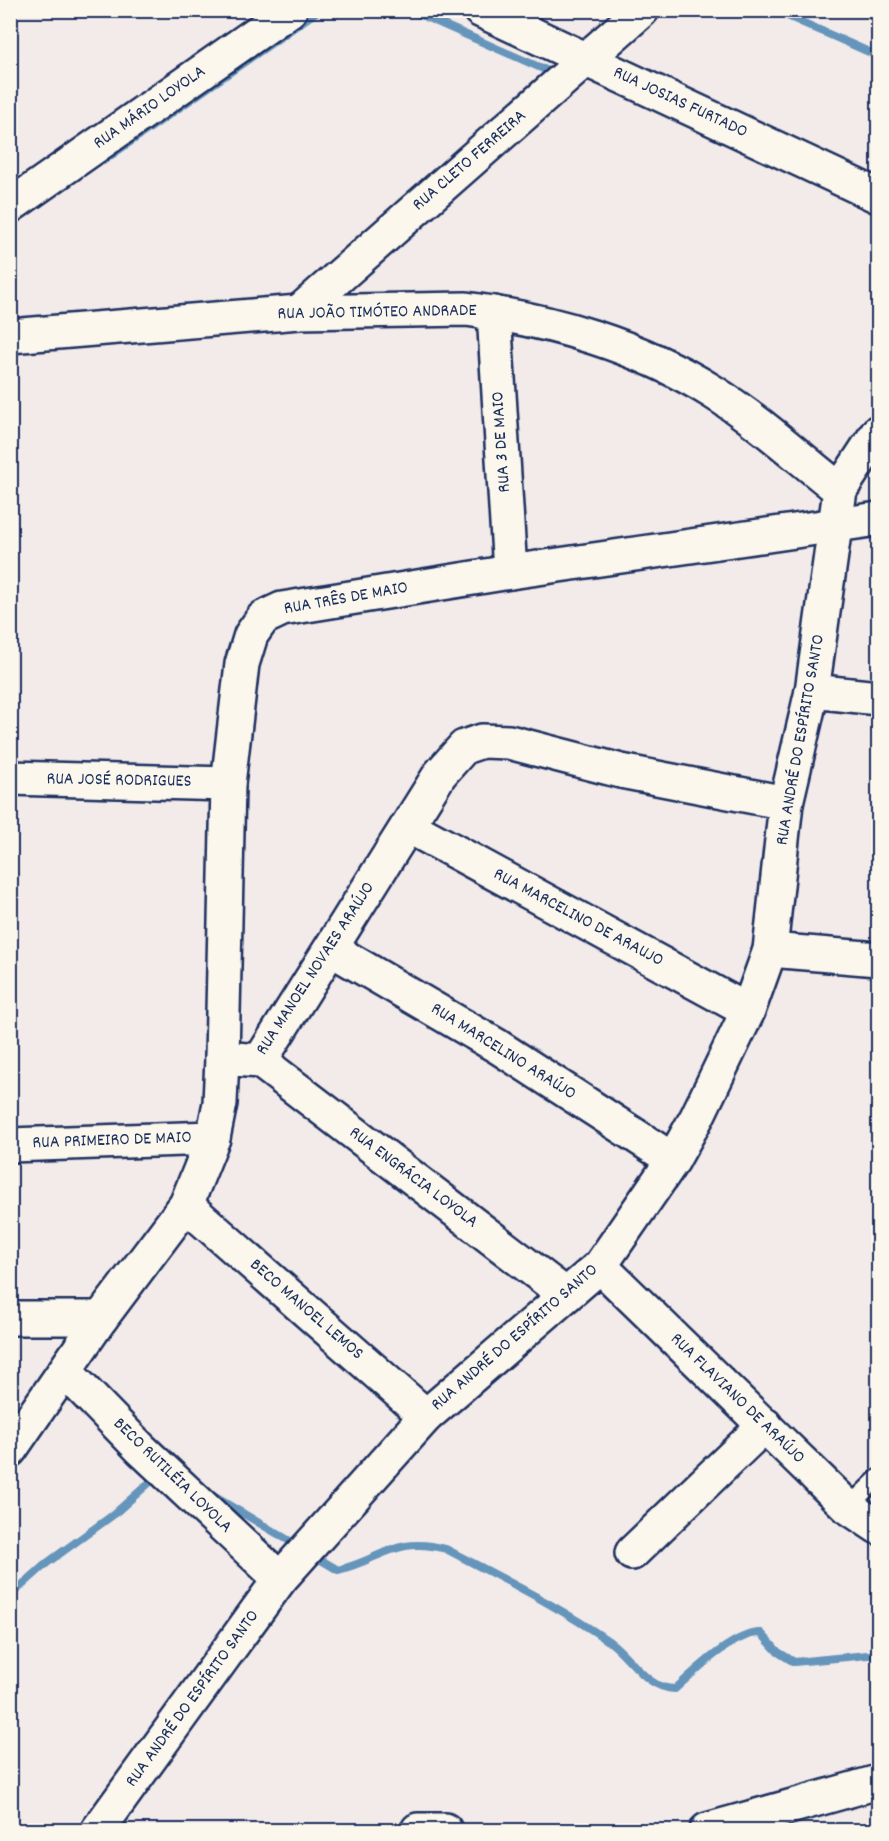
<svg xmlns="http://www.w3.org/2000/svg" width="889" height="1841" viewBox="0 0 889 1841" font-family="Dekko,sans-serif">
<style>
.lines{fill:none;stroke-linecap:round;stroke-linejoin:round}
.stream{stroke:#6595bb;stroke-width:8}
.lane-casing{stroke:#1b2f5e;stroke-width:21}
.street-casing{stroke:#1b2f5e;stroke-width:38}
.lane{stroke:#fbf7ec;stroke-width:16}
.street{stroke:#fbf7ec;stroke-width:33}
.labels{text-anchor:middle;dominant-baseline:central;stroke-width:4.5;stroke-linejoin:round;paint-order:stroke}
.street-label{font-size:18px;fill:#1b2f5e;stroke:#fbf7ec}
</style>
<rect width="100%" height="100%" fill="#f3eaea"/>
<filter id="ink" filterUnits="userSpaceOnUse"><feTurbulence type="fractalNoise" baseFrequency=".0167" numOctaves="2"/><feDisplacementMap in="SourceGraphic" scale="12" xChannelSelector="R" yChannelSelector="G"/><feConvolveMatrix kernelMatrix="1 2 1 2 8 2 1 2 1" color-interpolation-filters="sRGB"/></filter>
<g filter="url(#ink)">
<g class="lines">
<!-- stream -->
<g class="stream">
<polyline points="410,10 548,71 558,69"/>
<polyline points="774,10 878,56"/>
<polyline points="103,161 319,10"/>
<polyline points="210,1494 300,1547"/>
<path d="M311,1554l27,16c43,-10 58,-35 108,-21 55,29 113,57 164,93 21,15 36,47 65,47 19,-17 59,-57 86,-56l17,19 16,10 84,-8"/>
<polyline points="10,1596 47,1563 113,1515 158,1475"/>
</g>
<!-- lane casing -->
<g class="lane-casing">
<polyline id="lane" points="848,1507 878,1478"/>
</g>
<!-- street casing -->
<g class="street-casing">
<g id="street">
<polyline points="480,10 878,196"/>
<polyline points="10,206 290,10"/>
<polyline points="299,312 642,10"/>
<polyline points="494,313 510,572"/>
<path d="M10,336l289,-24 167,-3c85,11 174,37 247,83 45,28 85,65 127,98"/>
<polyline points="812,691 878,698"/>
<polyline points="10,778 228,784"/>
<polyline points="408,826 748,1011"/>
<polyline points="331,949 497,1046 673,1160"/>
<polyline points="770,950 878,959"/>
<polyline points="222,1058 228,784 242,664 251,635 263,618 282,609 510,572 878,519"/>
<polyline points="260,1061 566,1295"/>
<polyline points="10,1145 213,1138"/>
<polyline points="186,1205 426,1416"/>
<polyline points="600,1266 848,1507 878,1527"/>
<polyline points="10,1318 101,1318"/>
<polyline points="66,1372 141,1449 280,1579"/>
<polyline points="10,1450 101,1318 186,1205 213,1138 220,1103 222,1058 260,1061 440,774 464,747 482,741 509,742 621,771 786,803"/>
<polyline points="632,1553 765,1425"/>
<polyline points="98,1830 280,1579 426,1416 600,1266 673,1160 697,1117 748,1011 770,950 786,803 812,691 840,490 878,432"/>
<polyline points="418,1830 445,1830"/>
<polyline points="707,1830 878,1782"/>
</g>
</g>
<!-- lane -->
<use href="#lane" class="lane"/>
<!-- street -->
<use href="#street" class="street"/>
</g>
</g>
<g class="labels">
<!-- street labels -->
<g class="street-label">
<text transform="translate(680 103) rotate(25)">RUA JOSIAS FURTADO</text>
<text transform="translate(150 108) rotate(-35)">RUA MÁRIO LOYOLA</text>
<text transform="translate(470 161) rotate(-41)">RUA CLETO FERREIRA</text>
<text transform="translate(377 313) rotate(-1)">RUA JOÃO TIMÓTEO ANDRADE</text>
<text transform="translate(502 442) rotate(-94)">RUA 3 DE MAIO</text>
<text transform="translate(346 599) rotate(-10)">RUA TRÊS DE MAIO</text>
<text transform="translate(801 740) rotate(-80)">RUA ANDRÉ DO ESPÍRITO SANTO</text>
<text transform="translate(119 781) rotate(1)">RUA JOSÉ RODRIGUES</text>
<text transform="translate(578 918) rotate(28)">RUA MARCELINO DE ARAUJO</text>
<text transform="translate(316 969) rotate(-57)">RUA MANOEL NOVAES ARAÚJO</text>
<text transform="translate(503 1052) rotate(32)">RUA MARCELINO ARAÚJO</text>
<text transform="translate(112 1141) rotate(-2)">RUA PRIMEIRO DE MAIO</text>
<text transform="translate(413 1178) rotate(37)">RUA ENGRÁCIA LOYOLA</text>
<text transform="translate(306 1310) rotate(41)">BECO MANOEL LEMOS</text>
<text transform="translate(515 1338) rotate(-41)">RUA ANDRÉ DO ESPÍRITO SANTO</text>
<text transform="translate(737 1399) rotate(44)">RUA FLAVIANO DE ARAÚJO</text>
<text transform="translate(172 1476) rotate(44)">BECO RUTILÉIA LOYOLA</text>
<text transform="translate(193 1699) rotate(-54)">RUA ANDRÉ DO ESPÍRITO SANTO</text>
</g>
</g>
<!-- margin -->
<rect width="889" height="1841" fill="none" stroke="#fbf7ec" stroke-width="36"/>
<rect x="18" y="18" width="853" height="1805" fill="none" stroke="#1b2f5e" stroke-width="2" filter="url(#ink)"/>
</svg>
